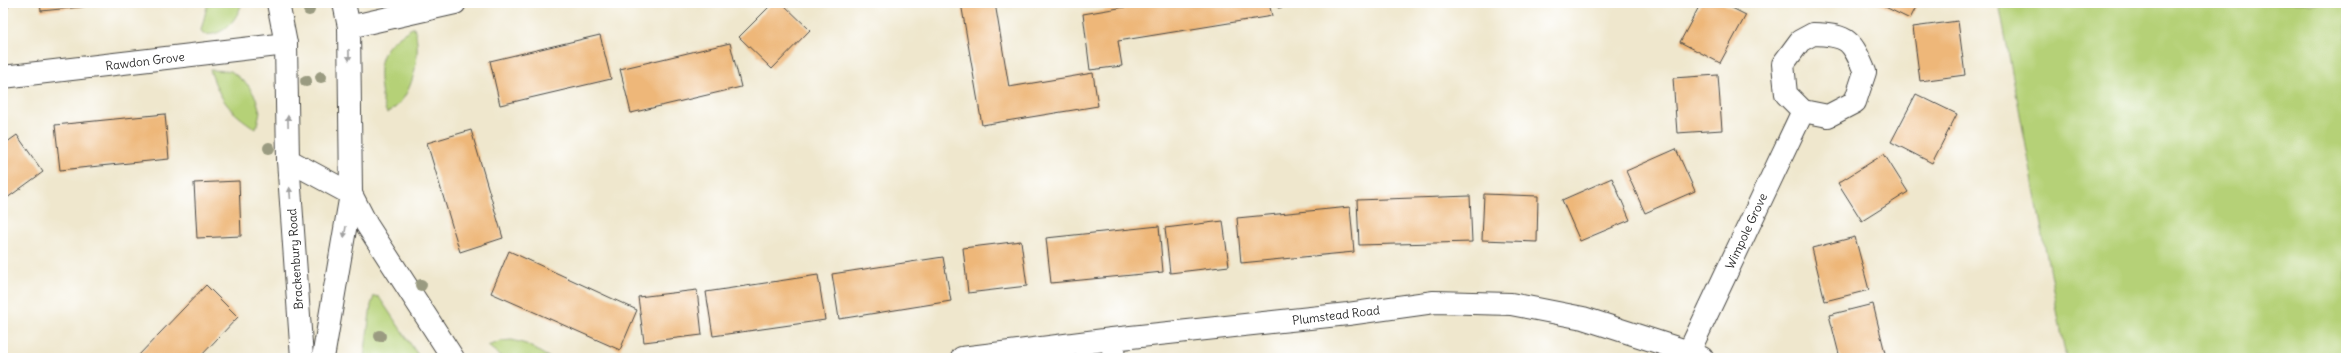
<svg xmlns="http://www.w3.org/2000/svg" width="2349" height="361" viewBox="0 0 2349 361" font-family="Delius,sans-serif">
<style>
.green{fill:#b5d177;stroke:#707e51}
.building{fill:#eeb779}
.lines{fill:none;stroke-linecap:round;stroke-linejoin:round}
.minor-casing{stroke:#484743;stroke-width:24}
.minor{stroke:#fff;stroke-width:22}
.tree{fill:#9a9b81}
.oneway{fill:#a0a0a0}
.labels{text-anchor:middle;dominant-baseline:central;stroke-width:3;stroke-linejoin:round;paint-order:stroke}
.street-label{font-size:12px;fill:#2b2b2b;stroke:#fff}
</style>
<rect width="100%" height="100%" fill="#fff"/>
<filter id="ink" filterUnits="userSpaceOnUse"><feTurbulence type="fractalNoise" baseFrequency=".025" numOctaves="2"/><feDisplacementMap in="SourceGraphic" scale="8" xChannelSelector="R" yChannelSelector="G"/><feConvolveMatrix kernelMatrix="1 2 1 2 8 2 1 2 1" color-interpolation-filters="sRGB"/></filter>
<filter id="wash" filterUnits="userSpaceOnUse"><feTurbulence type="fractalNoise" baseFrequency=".012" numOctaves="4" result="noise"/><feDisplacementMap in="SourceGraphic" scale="16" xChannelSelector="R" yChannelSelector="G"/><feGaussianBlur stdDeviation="0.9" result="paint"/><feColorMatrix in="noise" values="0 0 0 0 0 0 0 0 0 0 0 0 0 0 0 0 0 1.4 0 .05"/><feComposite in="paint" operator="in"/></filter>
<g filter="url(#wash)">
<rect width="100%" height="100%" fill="#efe7cd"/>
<!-- green -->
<g class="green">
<path d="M208,3h34c-5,17 -20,35 -39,31l-2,-4z"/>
<polygon points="1999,3 2346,3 2346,358 2066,358"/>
<path d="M414,27c9,25 -1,74 -27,86 -4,-7 -5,-16 -6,-24 -5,-34 5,-46 33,-62z"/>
<path d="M210,70l21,1 17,14 8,13 4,14 -4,17c-27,-18 -35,-27 -46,-59z"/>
<polygon points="374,296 379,297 420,358 364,358 371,305"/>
<polygon points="512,340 526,344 550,358 503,358 488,346 501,341"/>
</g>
<g id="blocks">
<!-- building -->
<g class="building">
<polygon points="3,3 10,3 5,14 3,13"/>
<polygon points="40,3 110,3 110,4 41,11"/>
<polygon points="773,3 782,3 810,30 772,69 739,37"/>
<polygon points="961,3 995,3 1009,87 1093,73 1098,106 982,125"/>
<polygon points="1149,3 1269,3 1272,16 1118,41 1122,66 1090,70 1083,14"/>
<polygon points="1277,3 1307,3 1307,4 1278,8"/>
<polygon points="1701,3 1722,3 1746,15 1720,63 1680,42"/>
<polygon points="1877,3 1918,3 1910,19"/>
<polygon points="1958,21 1965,75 1920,81 1913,27"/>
<polygon points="600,35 611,79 500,105 490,61"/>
<polygon points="730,43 741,87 631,113 620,69"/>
<polygon points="1718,75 1722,130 1677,133 1673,78"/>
<polygon points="1916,94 1957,114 1932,163 1891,142"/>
<polygon points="165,114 169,159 60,170 55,125"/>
<polygon points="471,130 503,238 460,252 427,143"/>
<polygon points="17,135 43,172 3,201 3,145"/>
<polygon points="1676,149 1695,191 1645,213 1626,171"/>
<polygon points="1884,154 1908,192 1862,221 1838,183"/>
<polygon points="1612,178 1630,220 1580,241 1562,200"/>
<polygon points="239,181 241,236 197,238 194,183"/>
<polygon points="1484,194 1538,196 1537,242 1482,240"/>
<polygon points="1470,196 1472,242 1359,245 1357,200"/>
<polygon points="1350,207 1354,252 1241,263 1237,218"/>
<polygon points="1223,221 1229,266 1170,273 1165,228"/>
<polygon points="1159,226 1163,272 1051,283 1046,238"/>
<polygon points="1855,237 1869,290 1825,301 1812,248"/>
<polygon points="1021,241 1027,286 968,293 963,248"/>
<polygon points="509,251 637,310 620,350 491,293"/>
<polygon points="943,257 951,301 839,319 832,274"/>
<polygon points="818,275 825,320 713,336 706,292"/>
<polygon points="206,285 238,317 219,337 199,358 136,358"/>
<polygon points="697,290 702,335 644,342 638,297"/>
<polygon points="1873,304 1886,357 1840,358 1829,315"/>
<polygon points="106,355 106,358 90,358 90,357"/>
</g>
</g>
</g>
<g filter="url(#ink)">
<use href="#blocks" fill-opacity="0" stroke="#484743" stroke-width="1"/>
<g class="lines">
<!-- minor casing -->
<g class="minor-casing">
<g id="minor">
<polyline points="278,3 286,44 288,160 302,358"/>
<polyline points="349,27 455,3"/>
<path d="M1813,34c36,1 39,7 52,38l-10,30 -27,14 -25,-5 -17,-17 -3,-30 17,-23z"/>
<polyline points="3,77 286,44"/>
<polyline points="288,160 351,194 367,225 453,358"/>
<polyline points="1112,339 1114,358"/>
<polyline points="323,358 351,194 349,27 344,3"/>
<polyline points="962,358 1112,339 1348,314 1434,302 1511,304 1583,318 1689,352 1702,358"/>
<polyline points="1686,358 1803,111"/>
</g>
</g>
<!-- minor -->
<use href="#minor" class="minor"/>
</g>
<!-- trees -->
<g class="tree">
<circle cx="309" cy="10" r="6"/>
<circle cx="321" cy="77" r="6"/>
<circle cx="306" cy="81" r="6"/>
<circle cx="269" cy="148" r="6"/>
<circle cx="421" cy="285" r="6"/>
<circle cx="380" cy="336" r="6"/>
</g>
<!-- one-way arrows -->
<defs><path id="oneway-solid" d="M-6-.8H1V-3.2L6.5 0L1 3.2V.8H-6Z"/></defs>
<g class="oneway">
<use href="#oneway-solid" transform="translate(349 55) rotate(89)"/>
<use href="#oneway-solid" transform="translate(288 121) rotate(-91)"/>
<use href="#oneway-solid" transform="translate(290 193) rotate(-94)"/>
<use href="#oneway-solid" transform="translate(345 232) rotate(100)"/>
</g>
</g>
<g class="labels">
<!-- street labels -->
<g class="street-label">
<text transform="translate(145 61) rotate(-7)">Rawdon Grove</text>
<text transform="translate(1746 231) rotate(-65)">Wimpole Grove</text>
<text transform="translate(295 259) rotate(-94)">Brackenbury Road</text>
<text transform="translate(1336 315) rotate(-7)">Plumstead Road</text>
</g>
</g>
<!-- margin -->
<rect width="2349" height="361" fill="none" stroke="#fff" stroke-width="16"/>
</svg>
